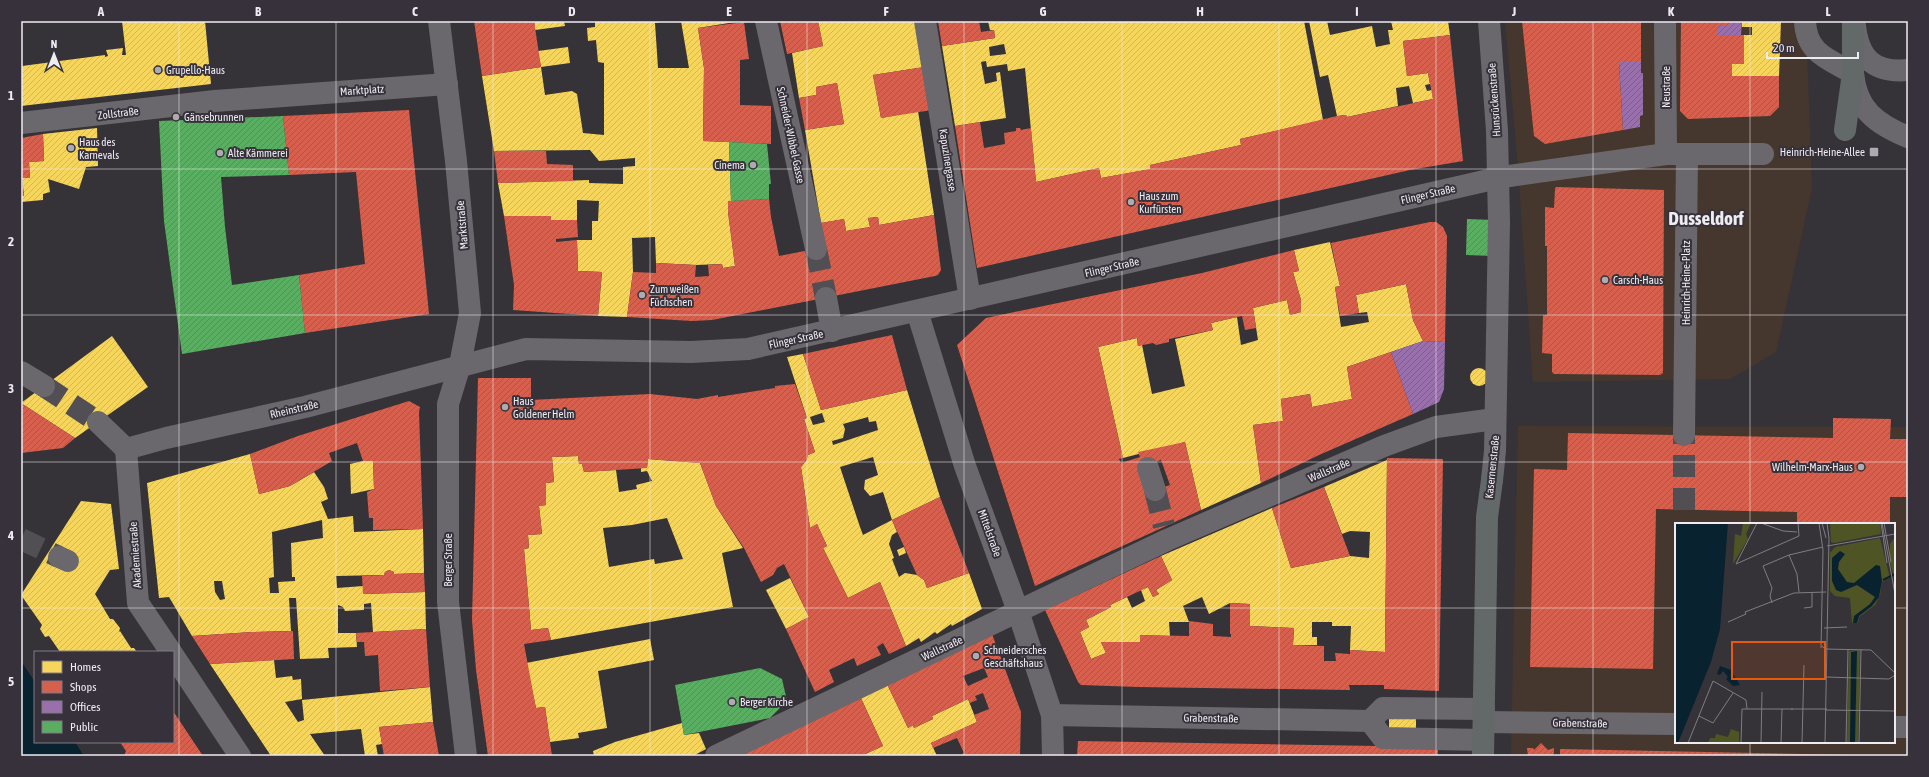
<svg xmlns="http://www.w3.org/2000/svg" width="1929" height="777" viewBox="0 0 1929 777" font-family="'Asap Condensed',sans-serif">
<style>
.commercial{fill:#45372e;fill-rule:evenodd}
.water{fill:#082230}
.homes{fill:url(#homes-hatch);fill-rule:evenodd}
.shops{fill:url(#shops-hatch);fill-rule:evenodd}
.offices{fill:url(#offices-hatch)}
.public{fill:url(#public-hatch)}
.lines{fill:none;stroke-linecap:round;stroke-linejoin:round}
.minor-tunnel{stroke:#524f54;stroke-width:22;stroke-dasharray:22 11;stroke-linecap:butt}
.highway-tunnel{stroke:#524f54;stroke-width:22;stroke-dasharray:22 11;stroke-linecap:butt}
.minor{stroke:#6a686c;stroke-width:22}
.major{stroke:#636869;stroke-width:22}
.grid{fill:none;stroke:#eeebf1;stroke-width:1;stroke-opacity:0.55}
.poi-dot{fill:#aeabb0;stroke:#36313a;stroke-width:1.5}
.labels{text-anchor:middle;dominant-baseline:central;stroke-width:4;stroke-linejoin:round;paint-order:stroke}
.poi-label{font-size:11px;fill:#eeebf1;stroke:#36313a;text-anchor:start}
.street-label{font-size:11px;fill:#eeebf1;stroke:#36313a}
.town-label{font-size:19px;font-weight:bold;fill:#eeebf1;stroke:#36313a}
.inset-river{fill:none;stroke:#082230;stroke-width:2}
.inset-road{fill:none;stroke:#807d82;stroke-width:1}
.view{fill:#e8590c;fill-opacity:0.15;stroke:#e8590c;stroke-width:2}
.inset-edge{fill:none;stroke:#eeebf1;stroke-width:2}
.neatline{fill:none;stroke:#eeebf1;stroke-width:1.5}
.grid-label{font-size:13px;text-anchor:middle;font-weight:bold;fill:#eeebf1}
</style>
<defs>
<pattern id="homes-hatch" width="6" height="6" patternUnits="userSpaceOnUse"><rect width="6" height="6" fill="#f6d55c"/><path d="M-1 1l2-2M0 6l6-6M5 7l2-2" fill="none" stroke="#d3b858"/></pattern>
<pattern id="shops-hatch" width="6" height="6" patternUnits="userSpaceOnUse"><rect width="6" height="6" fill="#d6604d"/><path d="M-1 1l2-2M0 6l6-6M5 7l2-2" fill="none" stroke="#a4574b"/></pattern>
<pattern id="offices-hatch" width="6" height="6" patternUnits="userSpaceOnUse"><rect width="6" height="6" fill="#9970ab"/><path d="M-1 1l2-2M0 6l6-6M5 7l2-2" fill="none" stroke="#785f83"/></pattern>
<pattern id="public-hatch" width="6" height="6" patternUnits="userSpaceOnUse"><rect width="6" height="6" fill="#5aae61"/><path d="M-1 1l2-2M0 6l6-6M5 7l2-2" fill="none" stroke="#548f5a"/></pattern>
</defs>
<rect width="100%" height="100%" fill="#363338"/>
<!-- commercial -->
<g class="commercial">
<polygon points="1505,21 1806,21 1812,188 1776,352 1730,379 1533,382 1517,154"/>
<path d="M1518,426l390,1v329h-397zM1676,524h218v218h-218z"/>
</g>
<!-- water -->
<polygon class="water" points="21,661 35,682 35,742 75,742 84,756 21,756"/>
<!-- homes -->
<g class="homes">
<polygon points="122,21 205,21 211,84 21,106 21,62 22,66 105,55 105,57 108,56 106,50 123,48 122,55 126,55"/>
<polygon points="534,21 564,21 565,26 535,30"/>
<polygon points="595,21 665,21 655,23 658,68 689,68 681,21 741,21 698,28 704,68 703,141 729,142 731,201 728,201 728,212 735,266 723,268 722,264 696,265 656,263 655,237 632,238 633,272 627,317 598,316 602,272 578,271 577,240 592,240 592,221 598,221 599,201 577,200 577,220 551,220 551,216 504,216 498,183 589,180 589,183 623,184 623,167 635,166 635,158 599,161 590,150 494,151 482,76 541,67 538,51 568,47 570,63 541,67 545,95 572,91 577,94 583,133 604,135 604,63 598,62 596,40 588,41 587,28 595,27"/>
<polygon points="818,21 917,21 924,67 873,75 881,118 918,111 934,215 879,225 878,217 868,218 870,227 846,231 844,219 821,223 805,130 844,124 837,83 816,87 816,95 799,98 792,53 823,46"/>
<path d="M988,21h316l19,99 -83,19 1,6 -91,20 1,4 -50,9 -2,-10 -63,14 -11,-114 -17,3 -1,-7 -20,3 -1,-6 -5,1 4,22 12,-3 -1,-8 4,-1 6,46 -51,8 -13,-80 53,-8 -1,-8h-4zM1004,44l2,10 -16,2 -1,-9z"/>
<polygon points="1309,21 1327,21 1330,35 1372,26 1376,47 1390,44 1388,30 1393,30 1391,21 1448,21 1450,35 1403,41 1407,76 1428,73 1430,84 1425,85 1427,91 1432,90 1433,99 1413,103 1409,86 1396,88 1398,106 1347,117 1346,115 1337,116 1328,75 1320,77"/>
<polygon points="1742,21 1781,21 1779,76 1732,76 1732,64 1744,64 1744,35 1752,35 1752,27 1742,27"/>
<polygon points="97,128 98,166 86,167 79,189 48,179 50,192 43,194 43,200 21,202 21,196 24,196 22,178 30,178 29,162 44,161 43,134"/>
<polygon points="1330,242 1340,286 1335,287 1341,327 1369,322 1367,312 1359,313 1356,295 1406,284 1413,320 1423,341 1347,367 1352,399 1312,407 1310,394 1281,399 1283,421 1253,425 1261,483 1201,510 1185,442 1123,458 1098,347 1137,338 1138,346 1142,345 1152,394 1185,386 1175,339 1213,330 1211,323 1237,317 1241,345 1258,340 1253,308 1287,300 1290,315 1301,312 1301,300 1293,272 1299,271 1294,250"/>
<polygon points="112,336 148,387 75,438 21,403"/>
<path d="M803,354l18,56 86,-20 33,107 -48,23 -9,-28 -13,4 -6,-7 1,-9 13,-5 -5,-18 -33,10 20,60 3,8 29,-15 5,12 -5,3 -3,9 5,14 -2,1 7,18 6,-4 12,2 7,5 3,8 42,-15 13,36 -30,17 -1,-2 -14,10 -2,-2 -14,10 -2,-4 -13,8 -26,-64 -32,16 -25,-50 4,-2 -10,-22 -7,4 -9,-61 5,-6 2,-6 7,-3 -11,-33 3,-1 -20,-61zM822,413l3,9 -12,3 -3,-8zM868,417l1,5 7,-1 2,9 -45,15 -1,-4 11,-3 2,-9 -2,-5z"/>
<circle cx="1479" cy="377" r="9"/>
<path d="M250,454l9,40 31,-8 24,-14 10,15 4,12 -7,3 7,17 25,-3 1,16 69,-3 1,44 -30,1v-2l-5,-2 -4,2 -1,3 -48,1 1,12 26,-2v8l62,-2 1,37 -53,3 -2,-29 -7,1v6l-19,1 -2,-4 -5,-2v28h18l1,14 -29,1 1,10 -29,1 -4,-61h-7l2,33 -39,1 -60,4 -23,-39 -10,1 -12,-115zM322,520l1,18 -32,5 1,34h3v4l-17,1 1,11h-9l-1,-15 5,-1 -2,-45zM214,581h8l3,18 -5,1 -5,-8z"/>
<path d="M578,456l1,8h3l2,8 32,-2 3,22 18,-3 -1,-4 16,-4 -5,-10 -6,1v-4h6l1,-9 52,4 16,43 27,42 -21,5 11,54 -182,33 -3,-12 -17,2 -7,-81 5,-1 -1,-13 14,-1 -3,-28 7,-1v-22l8,-1 -2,-25zM667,518l16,41 -28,5 -1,-5 -45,8 -6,-39 29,-3z"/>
<polygon points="1387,460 1385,652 1350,650 1351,626 1332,626 1332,622 1312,622 1312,637 1317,637 1317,645 1293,645 1294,628 1250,626 1250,604 1230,603 1209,614 1202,597 1183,606 1189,622 1169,622 1170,636 1140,635 1140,642 1101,642 1106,653 1091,659 1080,632 1089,627 1086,620 1111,607 1110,605 1127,597 1132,608 1145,601 1141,590 1148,587 1153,597 1159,594 1156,590 1172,580 1161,556 1272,508 1291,568 1350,556 1369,558 1370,532 1350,531 1342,534 1324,487"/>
<polygon points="363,461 373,461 374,489 351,494 350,464"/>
<polygon points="81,501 111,504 119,569 110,570 95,594 110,619 113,619 120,628 119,632 120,631 131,648 134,648 137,652 60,652 49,636 45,637 40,629 42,625 21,595"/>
<polygon points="904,547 906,553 899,556 897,550"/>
<polygon points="790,578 809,617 786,629 766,590"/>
<polygon points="650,639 654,660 598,671 607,728 578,733 579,738 550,742 545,707 536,708 526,663"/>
<polygon points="274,660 276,678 292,676 293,680 301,679 302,699 285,702 298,722 304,720 302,700 430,687 433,722 379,727 382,744 376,745 378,756 365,756 361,729 310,734 325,756 271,756 210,664"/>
<polygon points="887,684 908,728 913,725 914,728 933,719 932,716 968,699 977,722 931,743 937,756 861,756 883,746 860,696"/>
<polygon points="1389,714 1416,715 1416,730 1389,729"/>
<polygon points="682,723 684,735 699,733 706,749 693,756 594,756 593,751 615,742"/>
</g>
<!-- shops -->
<g class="shops">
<polygon points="474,21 534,21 541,67 482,76"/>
<polygon points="780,21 818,21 823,46 787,54"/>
<polygon points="938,21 979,21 981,32 994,30 995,38 942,46"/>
<polygon points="1522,21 1641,21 1641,62 1619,62 1623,130 1545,144 1534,136"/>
<polygon points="1681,21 1729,21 1729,26 1718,26 1718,35 1744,35 1744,64 1732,64 1732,76 1779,76 1779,107 1770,116 1688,119 1680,111"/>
<polygon points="744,22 749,59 740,60 740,105 771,106 771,144 703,141 704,68 698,28"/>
<polygon points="1450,35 1463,161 1410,170 977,268 955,126 980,122 984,148 1005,144 1004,133 1016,131 1016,128 1020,128 1021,130 1031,128 1036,182 1099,168 1101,178 1150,169 1150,165 1241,145 1240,139 1337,116 1346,115 1347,117 1433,99 1428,73 1407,76 1403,41"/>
<polygon points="924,67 932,110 881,118 873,75"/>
<polygon points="837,83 844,124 805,130 799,98 816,95 816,87"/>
<polygon points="409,110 429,314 305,333 299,275 365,264 356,172 289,175 283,116"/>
<polygon points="43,134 44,161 29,162 30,178 22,178 24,196 21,196 21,138"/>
<polygon points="494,151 546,151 547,164 573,165 573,181 498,183"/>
<polygon points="1556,187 1664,190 1663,373 1660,375 1554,374 1552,372 1552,354 1542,353 1543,315 1547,315 1547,246 1545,246 1545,207 1554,208 1555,189"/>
<polygon points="769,199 771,217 779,256 825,247 821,223 844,219 846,231 870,227 868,218 878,217 879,225 934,215 941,270 938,275 935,276 712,320 692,321 627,317 633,272 656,273 656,263 696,265 695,277 709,276 708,265 722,264 723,268 735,266 728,212 728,201"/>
<polygon points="504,216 551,216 551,220 577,220 578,237 556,239 556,242 577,240 578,271 602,272 598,316 513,310 514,285"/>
<polygon points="1430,222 1436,222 1443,227 1447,236 1445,342 1423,341 1413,320 1406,284 1356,295 1359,313 1340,316 1335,287 1340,286 1331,243"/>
<path d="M1294,250l5,21 -6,1 8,28v12l-11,3 -3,-15 -34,8 3,20 -11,2 -3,-14 -31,7 2,7 -44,9v3l-13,3 -3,-2 -15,3 -1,-8 -39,9 25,111 -4,1 2,4 19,-6 -2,-5 47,-10 16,68 -166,76 -78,-241 29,-27 216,-45zM1161,460l9,25 -20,7 -8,-26z"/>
<polygon points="892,335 907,390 821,410 803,354"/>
<polygon points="1391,352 1413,414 1319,455 1261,483 1253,425 1283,421 1281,399 1310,394 1312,407 1352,399 1347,367"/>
<polygon points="478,378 531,378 531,400 650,394 697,399 718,395 718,397 775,388 775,386 795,384 807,418 804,419 815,452 808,455 806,461 801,467 810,528 817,524 827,546 823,548 848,598 880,582 906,646 889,654 883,643 877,647 881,655 857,666 854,658 829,670 834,682 815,692 786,629 809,617 784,564 777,568 773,575 761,582 744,548 716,506 700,463 648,459 647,468 584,472 582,464 579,464 578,456 552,457 554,482 546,483 546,505 539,506 542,534 528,535 529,548 524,549 531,630 548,628 551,640 524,644 536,708 545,707 552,756 488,756 476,670 472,620"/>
<polygon points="409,401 420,407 419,412 423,529 373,530 373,518 369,518 367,492 374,489 373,461 363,461 357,443 329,453 332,461 290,486 259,494 250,454 298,436"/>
<polygon points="21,403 72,436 75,438 63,448 21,453"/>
<polygon points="1833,418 1891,419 1890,439 1908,439 1908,497 1890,497 1890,524 1797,524 1797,512 1656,509 1653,669 1530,667 1534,469 1567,470 1568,433 1833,438"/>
<polygon points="1387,458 1443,459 1439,691 1384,689 1384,685 1349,685 1350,690 1138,687 1081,685 1078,682 1045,610 1161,556 1172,580 1156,590 1159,594 1153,597 1148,587 1110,605 1111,607 1086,620 1089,627 1080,632 1091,659 1106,653 1101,642 1140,642 1140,635 1189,636 1189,621 1213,624 1213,636 1231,637 1231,634 1230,634 1230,603 1250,604 1250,626 1294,628 1293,645 1324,646 1324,661 1336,661 1335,653 1350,654 1350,650 1385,652"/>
<polygon points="1324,487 1350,556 1291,568 1272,508"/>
<polygon points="940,497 969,573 927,588 924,580 917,575 892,520"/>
<polygon points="389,570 394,572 394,574 424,573 425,592 363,594 362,576 384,575 385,572"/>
<polygon points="426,629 430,687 380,691 378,655 365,656 364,642 357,642 356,633"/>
<polygon points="293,631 294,659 210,664 192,636 252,632"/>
<path d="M992,634l29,78 -1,44h-57l-1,-2 2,-1 -7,-15 -24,10 -2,-5 46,-21 -3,-7 15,-6 -6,-16 -8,3 2,4 -7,3 -2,-4 -36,17 1,3 -19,9 -1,-3 -5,3 -21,-44zM984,668l4,9 -20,9 -5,-10z"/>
<polygon points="860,696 883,746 861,756 733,756"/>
<polygon points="173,711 203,756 124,756 126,751 120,742 173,742"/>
<polygon points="433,722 439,756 384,756 379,727"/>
<polygon points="1078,741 1438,747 1438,756 1077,756"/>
<polygon points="1541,743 1548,750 1554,748 1554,753 1552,756 1528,756 1527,748 1533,748 1534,750"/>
<polygon points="1560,749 1849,755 1849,756 1560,756"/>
</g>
<!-- offices -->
<g class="offices">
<polygon points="1729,21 1742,21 1741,35 1718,35 1718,26 1729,26"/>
<polygon points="1619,62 1641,62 1641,73 1643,73 1643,115 1640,116 1640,127 1623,130"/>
<polygon points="1423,341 1445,342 1444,389 1439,402 1413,414 1391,352"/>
</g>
<!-- public -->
<g class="public">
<polygon points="283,116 289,175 221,177 225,227 232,285 299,275 305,333 182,354 164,221 159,121"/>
<polygon points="729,142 767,144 771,184 769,184 769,199 731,201"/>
<polygon points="1467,219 1494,220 1493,256 1466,255"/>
<polygon points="760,668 782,679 787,701 770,718 684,735 675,685"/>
</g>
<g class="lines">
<!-- minor-tunnel -->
<g class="minor-tunnel">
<polyline points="816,249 826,298"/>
<polyline points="44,386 98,422"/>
<polyline points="1155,490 1164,526"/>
<polyline points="1684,510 1684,435"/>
</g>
<!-- highway-tunnel -->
<polyline class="highway-tunnel" points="21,539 59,557"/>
<!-- minor -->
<g class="minor">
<polyline points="439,21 456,161 470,313 460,365 448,404 448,602 466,756"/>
<polyline points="766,21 816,249"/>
<polyline points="925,21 970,299"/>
<polyline points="1489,21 1497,131 1499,222 1495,451 1492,480"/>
<polyline points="1665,21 1666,154"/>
<path d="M1805,21c1,32 23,38 48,52 3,36 23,51 55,64"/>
<path d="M1855,26c4,34 20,47 53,44"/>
<polyline points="21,123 215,101 447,84"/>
<polyline points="826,298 832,331"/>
<polyline points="917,311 965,466 1018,611 1052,715 1053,756"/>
<polyline points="21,372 44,386"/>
<polyline points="98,422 126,449"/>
<polyline points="1684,435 1687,154"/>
<polyline points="126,449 166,438 305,407 526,349 691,352 748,349 1502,177 1666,154 1763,154"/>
<polyline points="126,449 138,603 171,652"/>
<polyline points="1148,468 1155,490"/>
<polyline points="59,557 68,561"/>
<polyline points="173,655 240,756"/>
<polyline points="1052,715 1370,721 1383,708 1484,709"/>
<polyline points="1370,721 1383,738 1483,740"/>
<polyline points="1484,722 1676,724"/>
<polyline points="1894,727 1908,727"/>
<polyline points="716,756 1167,540 1384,446 1436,427 1495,419"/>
</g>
<!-- major -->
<g class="major">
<polyline points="1845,130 1853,73 1853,21"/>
<polyline points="1483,756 1487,517 1492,480"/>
</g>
</g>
<!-- grid -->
<path class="grid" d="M179,21v735M336,21v735M493,21v735M650,21v735M807,21v735M964,21v735M1122,21v735M1279,21v735M1436,21v735M1593,21v735M1750,21v503M21,169h1887M21,315h1887M21,462h1887M21,608h1655M1894,608h14M1750,742v14"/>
<!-- markers -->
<g class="poi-dot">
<circle cx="158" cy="70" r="4"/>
<circle cx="176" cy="117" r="4"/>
<circle cx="71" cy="148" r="4"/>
<rect x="1869" y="147" width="10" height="10" rx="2"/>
<circle cx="220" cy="153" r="4"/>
<circle cx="753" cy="165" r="4"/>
<circle cx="1131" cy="202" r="4"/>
<circle cx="1605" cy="280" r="4"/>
<circle cx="642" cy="295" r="4"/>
<circle cx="505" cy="407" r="4"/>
<circle cx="1861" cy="467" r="4"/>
<circle cx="976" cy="656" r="4"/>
<circle cx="732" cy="702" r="4"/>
</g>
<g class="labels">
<!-- poi labels -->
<g class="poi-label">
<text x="166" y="70">Grupello-Haus</text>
<text x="184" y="117">Gänsebrunnen</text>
<text x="79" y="142">Haus des<tspan x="79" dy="13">Karnevals</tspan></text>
<text x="1865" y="152" text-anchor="end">Heinrich-Heine-Allee</text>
<text x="228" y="153">Alte Kämmerei</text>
<text x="745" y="165" text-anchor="end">Cinema</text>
<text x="1139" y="196">Haus zum<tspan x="1139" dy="13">Kurfürsten</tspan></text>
<text x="1613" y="280">Carsch-Haus</text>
<text x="650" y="289">Zum weißen<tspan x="650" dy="13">Füchschen</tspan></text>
<text x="513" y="401">Haus<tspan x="513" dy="13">Goldener Helm</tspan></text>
<text x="1853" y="467" text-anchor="end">Wilhelm-Marx-Haus</text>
<text x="984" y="650">Schneidersches<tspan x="984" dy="13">Geschäftshaus</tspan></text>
<text x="740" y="702">Berger Kirche</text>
</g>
<!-- street labels -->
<g class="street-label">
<text transform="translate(1666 87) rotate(-90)">Neustraße</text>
<text transform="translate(362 90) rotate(-4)">Marktplatz</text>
<text transform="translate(1494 100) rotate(-94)">Hunsrückenstraße</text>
<text transform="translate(118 113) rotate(-7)">Zollstraße</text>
<text transform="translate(791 135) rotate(78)">Schneider-Wibbel-Gasse</text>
<text transform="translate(948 160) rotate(81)">Kapuzinergasse</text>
<text transform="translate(1428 194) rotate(-13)">Flinger Straße</text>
<text transform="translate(462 225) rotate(-95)">Marktstraße</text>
<text transform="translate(1112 267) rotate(-13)">Flinger Straße</text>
<text transform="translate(1686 283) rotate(-90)">Heinrich-Heine-Platz</text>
<text transform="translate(796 339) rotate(-12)">Flinger Straße</text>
<text transform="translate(294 409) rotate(-13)">Rheinstraße</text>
<text transform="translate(1492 467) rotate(-84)">Kasernenstraße</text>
<text transform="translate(1329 470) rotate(-23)">Wallstraße</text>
<text transform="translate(990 533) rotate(70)">Mittelstraße</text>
<text transform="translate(135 555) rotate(-94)">Akademiestraße</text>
<text transform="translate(448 560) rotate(-90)">Berger Straße</text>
<text transform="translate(942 648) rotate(-25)">Wallstraße</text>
<text transform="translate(1211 718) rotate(1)">Grabenstraße</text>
<text transform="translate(1580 723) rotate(1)">Grabenstraße</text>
</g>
<!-- town labels -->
<g class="town-label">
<text x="1706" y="218">Dusseldorf</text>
</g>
</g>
<!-- overview -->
<g transform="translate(1675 523)">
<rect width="220" height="220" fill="#363338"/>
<path d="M68,0h8l-5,11 2,5 -15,25 2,-30 6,2z" fill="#4f5425"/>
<path d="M155,0h50l1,11 -47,9 -3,-1zM220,14v39l-1,1 -4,-14v-19zM205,15l10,40 -8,4 -2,13 -5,10 -16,12 -1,6h-6l-2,-25 -15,-2 -5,-5v-38l5,-6zM185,127l-2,93h-11l2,-92zM56,206l8,3v11h-31l2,-5h5l1,-4 12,3z" fill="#4f5425"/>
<path d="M0,0h53l-8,106 -9,33 -33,81h-3zM165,28l5,3 -6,8 -1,7 9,13 7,1 22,-18 4,1 2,15 -3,16 -7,9 -13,10 -2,7h-4l1,-7 16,-12 5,-7 -18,-12 -16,7 -5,-2 -4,-9v-23zM182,128l-2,92h-5l1,-91zM45,143l11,4 9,15 -7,1 -7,-7 2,-2 -5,-6 -3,4 -3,-1z" fill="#082230"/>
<path class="inset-river" d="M208,57l12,-6"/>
<path class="inset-road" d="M86,0l22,8 14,1M144,0l4,27 -2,98M147,0l4,15M206,0l6,40M207,0l13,71M209,0l7,39M152,23l68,-12M114,32l8,19 2,18M61,41l63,-28 -1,-13M61,41l21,-41M97,80l-2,-7 2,-8 -9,-22 26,-11 34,-8M129,85l8,-1v-15M71,91l-1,-2 49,-19 32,-1M53,99l18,-8M149,105l23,-1M147,123l3,3 46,1 24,23M151,154l63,2 6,-4M116,186h36M150,187l70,1M24,193l14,7 20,-30M13,220l25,-62 33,19 1,9M66,220l1,-34h51M86,220l1,-51M106,220l1,-34M127,220l2,-78M150,220l4,-205 -2,-15M171,220l2,-94M184,220l2,-94"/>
<path class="view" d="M57,119h93v37h-93z"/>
<rect width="220" height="220" class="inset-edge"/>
</g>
<!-- border -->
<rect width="1929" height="777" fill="none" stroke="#36313a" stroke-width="44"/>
<!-- legend -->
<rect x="34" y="651" width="140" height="92" fill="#36313a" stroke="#807b83"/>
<rect x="42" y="661" width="20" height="12" fill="#f6d55c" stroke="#807b83"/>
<text x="70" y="671" font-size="12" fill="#eeebf1">Homes</text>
<rect x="42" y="681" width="20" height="12" fill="#d6604d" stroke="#807b83"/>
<text x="70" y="691" font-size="12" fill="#eeebf1">Shops</text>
<rect x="42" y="701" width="20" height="12" fill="#9970ab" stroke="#807b83"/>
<text x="70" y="711" font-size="12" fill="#eeebf1">Offices</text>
<rect x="42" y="721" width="20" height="12" fill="#5aae61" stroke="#807b83"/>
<text x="70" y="731" font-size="12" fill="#eeebf1">Public</text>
<!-- north arrow -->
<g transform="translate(54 54)" stroke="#36313a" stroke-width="3" paint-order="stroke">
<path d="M0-3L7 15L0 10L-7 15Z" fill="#eeebf1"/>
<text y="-6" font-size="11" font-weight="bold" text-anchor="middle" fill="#eeebf1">N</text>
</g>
<!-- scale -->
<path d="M1767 52v6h91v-6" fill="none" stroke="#eeebf1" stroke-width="2"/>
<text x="1773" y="52" font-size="12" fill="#eeebf1" stroke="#36313a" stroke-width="3" paint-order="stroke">20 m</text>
<rect x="22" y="22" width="1885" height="733" class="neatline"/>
<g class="grid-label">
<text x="101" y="16">A</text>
<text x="258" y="16">B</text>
<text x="415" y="16">C</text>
<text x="572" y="16">D</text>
<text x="729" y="16">E</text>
<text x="886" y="16">F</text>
<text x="1043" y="16">G</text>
<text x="1200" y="16">H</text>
<text x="1357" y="16">I</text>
<text x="1514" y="16">J</text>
<text x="1671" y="16">K</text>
<text x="1828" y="16">L</text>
<text x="11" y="100">1</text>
<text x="11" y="246">2</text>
<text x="11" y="393">3</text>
<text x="11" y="540">4</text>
<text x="11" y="686">5</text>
</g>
</svg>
